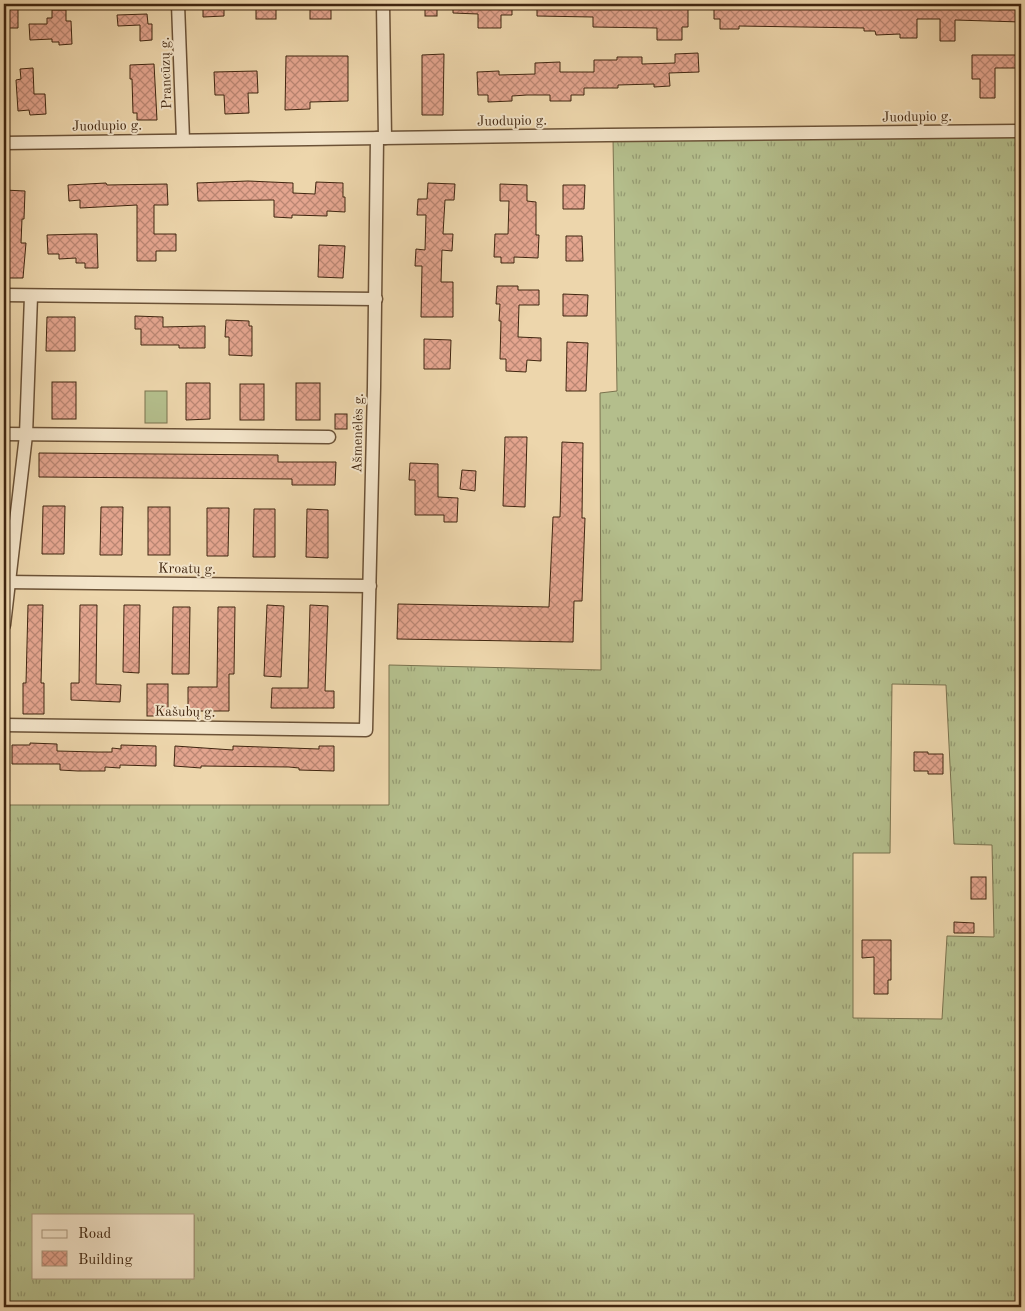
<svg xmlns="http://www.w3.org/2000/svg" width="1025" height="1311" viewBox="0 0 1025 1311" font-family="'Old Standard TT',serif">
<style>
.grass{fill:url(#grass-tufts);stroke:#7a724e;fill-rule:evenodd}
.green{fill:#b4be8c;stroke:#7a724e}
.building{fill:url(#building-cross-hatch);stroke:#402610}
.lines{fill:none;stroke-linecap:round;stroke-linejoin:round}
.minor-casing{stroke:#6b5237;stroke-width:15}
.minor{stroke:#f3e4c9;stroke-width:12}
.labels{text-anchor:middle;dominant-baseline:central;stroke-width:4;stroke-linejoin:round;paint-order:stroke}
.street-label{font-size:14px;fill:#402610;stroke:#f3e4c9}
</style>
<defs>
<pattern id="grass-tufts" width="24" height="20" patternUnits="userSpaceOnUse" patternTransform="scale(1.25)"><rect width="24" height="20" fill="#b4be8c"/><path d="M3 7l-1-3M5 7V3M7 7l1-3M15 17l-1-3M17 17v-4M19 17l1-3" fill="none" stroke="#949a71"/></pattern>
<pattern id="building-cross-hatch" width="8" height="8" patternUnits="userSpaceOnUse" patternTransform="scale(1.25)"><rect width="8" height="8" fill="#e4a58f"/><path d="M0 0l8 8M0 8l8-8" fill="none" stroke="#ba8673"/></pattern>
</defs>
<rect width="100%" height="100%" fill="#edd6ac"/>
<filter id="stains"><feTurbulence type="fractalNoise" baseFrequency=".004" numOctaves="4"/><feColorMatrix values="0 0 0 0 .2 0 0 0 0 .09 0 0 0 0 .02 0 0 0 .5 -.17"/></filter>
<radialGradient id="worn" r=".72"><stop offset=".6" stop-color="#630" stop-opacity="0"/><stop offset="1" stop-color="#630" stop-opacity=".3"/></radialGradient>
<!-- grass -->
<path class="grass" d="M1021,136v1171h-1017v-502h385v-140l212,5 -1,-277 17,-2 -4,-253zM892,684l54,1 8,159 38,1 2,92 -47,-1 -5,83 -89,-1v-165h37zM34,1215h160v62h-160z"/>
<!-- green -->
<rect class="green" x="145" y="391" width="22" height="32"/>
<!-- building -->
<g class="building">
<polygon points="203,4 224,4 224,16 203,17"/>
<rect x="256" y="4" width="20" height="15"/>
<rect x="310" y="4" width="21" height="15"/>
<rect x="425" y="4" width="12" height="12"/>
<polygon points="453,4 512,4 512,15 501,15 501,28 478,28 478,14 453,13"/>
<polygon points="537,4 688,4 688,27 682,27 682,40 657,40 657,28 593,27 593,17 537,16"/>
<polygon points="714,4 1021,4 1021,22 955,20 955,41 940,41 940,19 917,19 917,38 900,38 900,34 876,35 875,31 864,31 864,28 739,26 739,29 720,29 720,19 714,19"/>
<polygon points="18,9 18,28 6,28 5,10"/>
<polygon points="52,10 66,10 66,21 71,21 72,44 59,45 59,42 52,42 52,39 30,40 29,24 47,24 47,18 52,18"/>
<polygon points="147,14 148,24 152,24 152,40 140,41 140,25 118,26 117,15"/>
<polygon points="698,53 699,72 669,73 670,86 654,87 654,84 618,85 618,88 584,88 584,95 571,95 571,101 550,101 550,95 527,95 512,96 512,101 488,102 488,95 478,95 477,72 499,71 499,75 535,74 535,63 560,62 560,72 594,72 594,60 617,60 617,57 642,57 642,64 675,63 675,54"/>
<polygon points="444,54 443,115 422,115 422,55"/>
<polygon points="972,55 1021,55 1021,68 995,68 995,98 980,98 980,79 972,79"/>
<polygon points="286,56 348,56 348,101 310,102 310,109 285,110"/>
<polygon points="154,64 157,120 137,120 137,113 133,113 132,79 130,79 130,65"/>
<polygon points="33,68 34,94 45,94 46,114 30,115 29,110 18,111 16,80 21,79 20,69"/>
<polygon points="257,71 258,93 248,93 249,113 225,114 224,95 215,95 214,72"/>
<polygon points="248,181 293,183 293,193 315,194 316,182 343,183 343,197 345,197 345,212 327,211 327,216 292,215 292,218 274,217 274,200 198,201 197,183"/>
<polygon points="106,183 107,185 167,184 168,205 154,205 154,234 176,234 176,251 156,251 156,261 137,261 137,205 80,208 80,200 69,201 68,185"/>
<polygon points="428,183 455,184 454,200 445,200 443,234 453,234 452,251 442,250 441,282 453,282 453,317 421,317 422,266 415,266 416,249 425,250 426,215 417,215 418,199 427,199"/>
<polygon points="500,184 527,185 527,201 536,202 536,235 539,235 538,258 514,257 514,263 501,263 501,257 494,257 495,234 508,234 509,201 500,201"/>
<polygon points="563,185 585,185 584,209 563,209"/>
<polygon points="4,190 25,191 24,219 22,219 21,243 26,243 23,278 4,278"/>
<polygon points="84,234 97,234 98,268 85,268 85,263 76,263 76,258 59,259 59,254 48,254 47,235"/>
<polygon points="566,236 582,236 583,261 566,261"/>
<polygon points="319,245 345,246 343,278 318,277"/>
<polygon points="497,286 518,286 518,290 539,290 539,305 519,305 518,337 541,338 541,361 527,360 526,372 506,371 506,359 500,359 501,321 499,321 500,304 496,304"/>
<polygon points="563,294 588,295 587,316 563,316"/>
<polygon points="135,316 163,317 163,327 205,326 205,348 179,348 179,345 141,345 141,329 135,329"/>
<polygon points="47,317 75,317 75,351 46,351"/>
<polygon points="226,320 249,321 249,326 252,326 252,356 229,355 229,337 225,337"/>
<polygon points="424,339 451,340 450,369 424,369"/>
<polygon points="567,342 588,343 586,391 566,391"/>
<rect x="52" y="382" width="24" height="37"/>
<polygon points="186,383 210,383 210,419 186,420"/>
<rect x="296" y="383" width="24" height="37"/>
<rect x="240" y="384" width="24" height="36"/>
<rect x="335" y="414" width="12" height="15"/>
<polygon points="505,437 527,437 525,507 503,506"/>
<polygon points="562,442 583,443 582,518 585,518 582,601 574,601 573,642 397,639 398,604 549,607 553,517 560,517"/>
<polygon points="39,453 278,455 278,462 336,462 335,485 292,485 292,479 39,477"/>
<polygon points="410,463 438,464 438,497 458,498 457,522 444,522 444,515 415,515 415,480 409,480"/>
<polygon points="462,470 476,471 475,491 460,489"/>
<polygon points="43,506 65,506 64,554 42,554"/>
<polygon points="101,507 123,507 122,555 100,555"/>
<rect x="148" y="507" width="22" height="48"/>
<polygon points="207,508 229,508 228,556 207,556"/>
<polygon points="254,509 275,509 275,557 253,557"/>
<polygon points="307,509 328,510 328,558 306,557"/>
<polygon points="28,605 43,605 41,683 44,683 44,714 23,714 23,683 26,683"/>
<polygon points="80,605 97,605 96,684 121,685 120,702 71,700 71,683 79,683"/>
<polygon points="124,605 140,605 139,673 123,672"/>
<polygon points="267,605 284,606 281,677 264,676"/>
<polygon points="310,605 328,606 325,691 334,691 334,708 271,708 272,688 308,688"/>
<polygon points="173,607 190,607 189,674 172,674"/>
<polygon points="218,607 235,607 234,674 229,674 229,711 188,711 188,687 217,687"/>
<rect x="147" y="684" width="21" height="32"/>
<polygon points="30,743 57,744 57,751 97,752 112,752 112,748 121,749 121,745 156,746 156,766 120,765 120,768 105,767 105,771 78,771 60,770 60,764 12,764 12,745 30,745"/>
<polygon points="175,746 233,750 233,746 319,749 319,746 334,746 334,771 299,770 299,768 289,767 201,766 201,768 174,766"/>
<polygon points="914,752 928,752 928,754 943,754 943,774 928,774 928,771 914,771"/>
<rect x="971" y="877" width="15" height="22"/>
<polygon points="954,922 974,923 974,933 954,933"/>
<polygon points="862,940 891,940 891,980 888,980 888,994 874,994 874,957 862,958"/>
</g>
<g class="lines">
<!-- minor casing -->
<g class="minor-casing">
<g id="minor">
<polyline points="178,4 183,140"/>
<polyline points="383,4 385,138"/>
<polyline points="4,143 607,135 1021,131"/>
<polyline points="4,295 376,299"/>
<polyline points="4,434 329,437"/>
<polyline points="4,582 370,586"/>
<polyline points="4,625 26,435 31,296"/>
<polyline points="4,725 366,730 374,387 377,138"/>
</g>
</g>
<!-- minor -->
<use href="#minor" class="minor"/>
</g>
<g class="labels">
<!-- street labels -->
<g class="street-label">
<text transform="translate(166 73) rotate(-92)">Prancūzų g.</text>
<text transform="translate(917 117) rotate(-1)">Juodupio g.</text>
<text transform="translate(512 121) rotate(-1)">Juodupio g.</text>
<text transform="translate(107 126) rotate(-1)">Juodupio g.</text>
<text transform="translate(358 433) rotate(-89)">Ašmenėlės g.</text>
<text transform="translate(187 569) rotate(1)">Kroatų g.</text>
<text transform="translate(185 712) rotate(1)">Kašubų g.</text>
</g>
</g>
<!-- margin -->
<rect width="1025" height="1311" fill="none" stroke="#edd6ac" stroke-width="20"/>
<rect x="5" y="5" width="1015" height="1301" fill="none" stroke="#402610" stroke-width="2.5"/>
<rect x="10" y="10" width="1005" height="1291" fill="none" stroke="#402610"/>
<!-- legend -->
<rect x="32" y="1214" width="162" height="65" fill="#f3e4c9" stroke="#ab987f"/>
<rect x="42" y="1230" width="25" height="8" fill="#f3e4c9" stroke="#ab987f"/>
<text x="78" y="1238" font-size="15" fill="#402610">Road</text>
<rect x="42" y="1251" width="25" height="15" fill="url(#building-cross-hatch)" stroke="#ab987f"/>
<text x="78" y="1264" font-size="15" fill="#402610">Building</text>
<rect width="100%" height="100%" filter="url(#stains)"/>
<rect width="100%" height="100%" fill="url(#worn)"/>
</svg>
